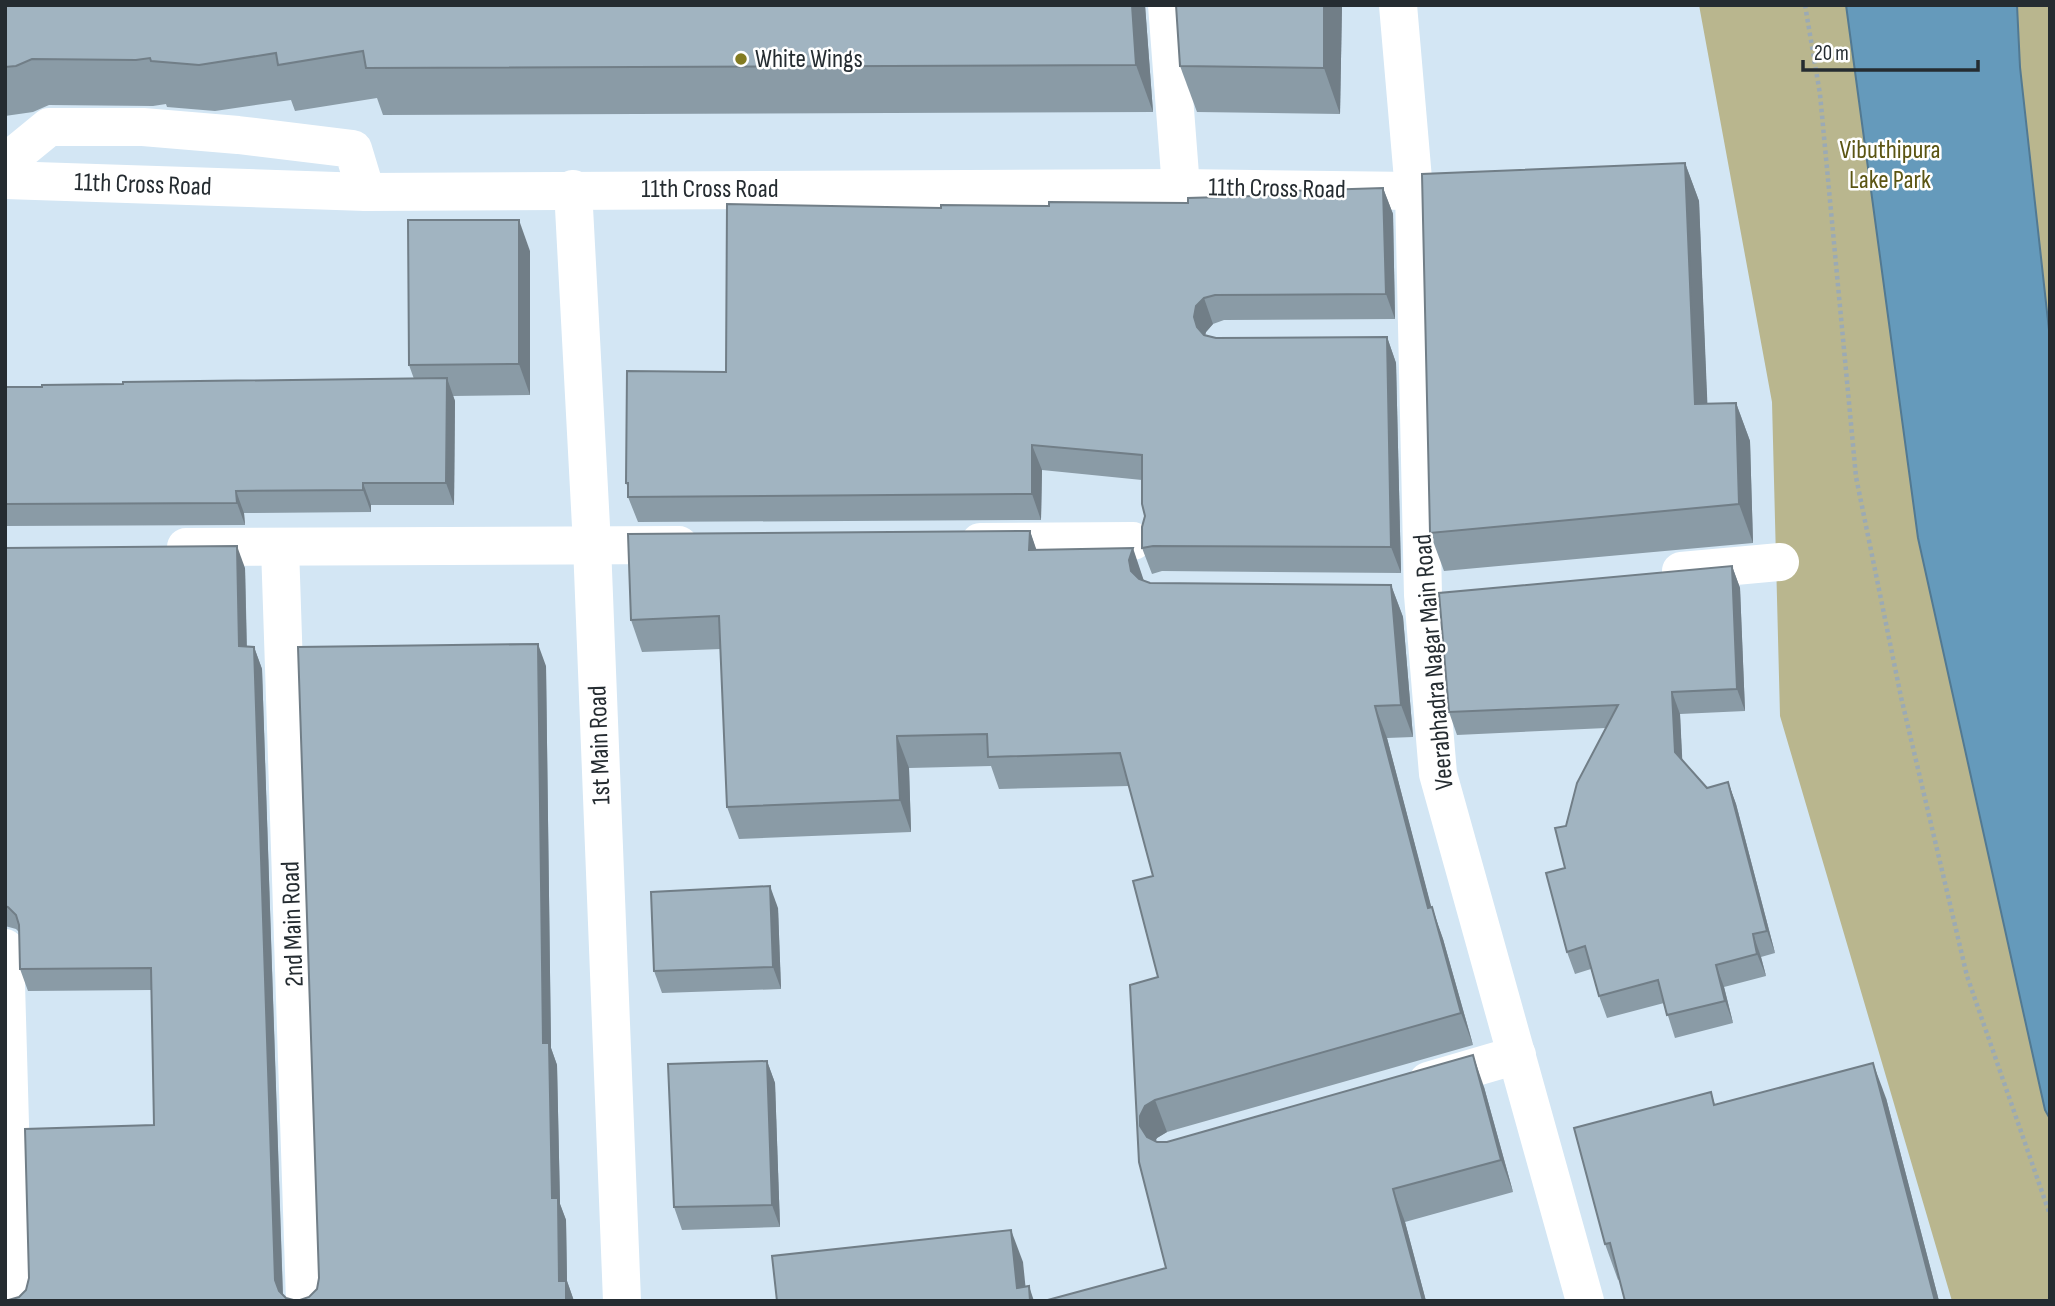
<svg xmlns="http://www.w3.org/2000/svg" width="2055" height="1306" viewBox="0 0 2055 1306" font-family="'Sofia Sans Condensed',sans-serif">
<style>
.green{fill:#b9b68e}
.water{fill:#659abb;stroke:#527992;stroke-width:2}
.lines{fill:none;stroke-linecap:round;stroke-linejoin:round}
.path{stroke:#9baab5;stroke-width:4.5;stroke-dasharray:3.5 3.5;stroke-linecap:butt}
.street{stroke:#fff;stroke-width:38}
.wall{fill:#8a9ba6}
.shaded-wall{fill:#717e87}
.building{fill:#a1b4c1;stroke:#717e87;stroke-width:2}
.poi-dot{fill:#837b21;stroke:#fff;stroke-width:2.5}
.labels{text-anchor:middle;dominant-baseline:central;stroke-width:5;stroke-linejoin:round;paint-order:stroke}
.poi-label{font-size:26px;fill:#252c31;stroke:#fff;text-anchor:start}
.park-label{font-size:26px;fill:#5b5513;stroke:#fff}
.street-label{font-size:26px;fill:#252c31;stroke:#fff}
</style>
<rect width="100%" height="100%" fill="#d3e6f4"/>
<!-- green -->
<polygon class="green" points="1699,5 2050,5 2050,1301 1952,1301 1780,716 1772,402"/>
<!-- water -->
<polygon class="water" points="1846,5 2017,5 2020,67 2050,339 2050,1119 2045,1110 1918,538"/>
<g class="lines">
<!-- path -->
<polyline class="path" points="1805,5 1820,94 1856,477 1901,697 1967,976 2050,1215"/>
<!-- street -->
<g class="street">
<polyline points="1167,5 1181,188"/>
<polyline points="1398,5 1414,191 1423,595 1438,774 1585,1301"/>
<polyline points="5,180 366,192 1181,188 1414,191"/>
<polyline points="5,180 16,154 49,127 143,127 238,135 353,149 366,192"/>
<polyline points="573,189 592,545 622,1301"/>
<polyline points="980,542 1133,541"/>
<polyline points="186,547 679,545"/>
<polyline points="280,547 305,1301"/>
<polyline points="1681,571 1780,562"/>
<polyline points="5,948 15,1301"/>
<polyline points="1428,1081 1517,1055"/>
</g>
</g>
<!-- wall -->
<g class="wall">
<polygon points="5,5 1145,5 1153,112 383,115 377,98 295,111 291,100 215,111 167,107 166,104 153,106 49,105 33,112 5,116"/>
<polygon points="1176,5 1342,5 1340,114 1197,112 1180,66"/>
<polygon points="1685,163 1699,201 1707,404 1736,403 1750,441 1753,543 1444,571 1430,533"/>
<polygon points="1383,188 1393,214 1395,319 1224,320 1213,324 1206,332 1205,335 1216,338 1387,337 1396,363 1401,573 1162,571 1152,574 1142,548 1145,516 1142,480 1042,470 1041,520 638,522 628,497 628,488 626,483 726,372 1049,206 1188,203"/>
<polygon points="530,251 530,395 453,396 455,401 454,505 371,505 371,512 244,513 245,525 5,526 5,387 414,379 409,365"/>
<polygon points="1030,531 1036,550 1150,583 1391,585 1403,617 1413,737 1387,738 1431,907 1443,939 1473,1045 1167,1132 1157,1138 1155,1141 1167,1142 1484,1087 1513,1192 1405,1222 1426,1301 1044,1301 1166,1268 1139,1162 1158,977 1153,876 1129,786 999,789 991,766 909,768 911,832 739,839 727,807 721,649 642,652 631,620"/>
<polygon points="5,548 245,568 247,646 254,647 262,669 283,1295 286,1298 297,1301 309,1297 317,1289 546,666 551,1048 557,1065 560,1204 566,1220 567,1281 574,1301 8,1301 19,1297 26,1290 154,1125 151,990 28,991 20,969 19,932 16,929 5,926"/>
<polygon points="1732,566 1740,588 1745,711 1680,714 1682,760 1707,788 1728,782 1736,804 1775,953 1761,957 1766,976 1724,987 1733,1023 1675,1038 1664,1003 1607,1018 1599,996 1591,969 1575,974 1567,952 1565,868 1566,826 1606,728 1457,735 1449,712"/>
<polygon points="778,908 781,989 662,993 654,971"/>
<polygon points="767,1061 775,1083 780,1227 682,1230 674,1207"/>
<polygon points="1711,1092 1715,1105 1886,1098 1939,1301 1625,1301 1620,1279 1618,1280 1605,1244"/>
</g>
<!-- shaded-wall -->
<g class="shaded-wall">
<polygon points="1132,5 1145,5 1153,112 1136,65"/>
<polygon points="1324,5 1342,5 1340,114 1324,68"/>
<polygon points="1685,163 1699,201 1709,442 1695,404"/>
<polygon points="1383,188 1393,214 1395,319 1386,294"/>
<polygon points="519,220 530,251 530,395 519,364"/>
<polygon points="1204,298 1213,324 1206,332 1203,343 1194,317 1196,306"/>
<polygon points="1387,337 1396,363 1401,573 1391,547"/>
<polygon points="447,378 455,401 454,505 446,483"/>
<polygon points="1736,403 1750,441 1753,543 1739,504"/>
<polygon points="1032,445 1042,470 1041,520 1032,494"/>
<polygon points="363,483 371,505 371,512 363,490"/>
<polygon points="236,491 244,513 245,525 237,503"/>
<polygon points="1030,531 1041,563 1029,550"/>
<polygon points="237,546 245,568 247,668 239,646"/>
<polygon points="1133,548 1144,581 1143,603 1131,571 1129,560"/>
<polygon points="1732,566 1740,588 1745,711 1737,689"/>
<polygon points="1391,585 1403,617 1413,737 1401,705"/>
<polygon points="538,644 546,666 551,1048 557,1065 560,1204 566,1220 567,1281 574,1301 566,1301 559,1281 552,1198 543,1043"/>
<polygon points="254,647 262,669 283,1301 275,1280"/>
<polygon points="1672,692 1680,714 1683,774 1675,752"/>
<polygon points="1375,706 1387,738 1440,940 1428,908"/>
<polygon points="897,736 909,768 911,832 900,800"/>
<polygon points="1728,782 1736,804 1775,953 1767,931"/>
<polygon points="770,886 778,908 781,989 773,967"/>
<polygon points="1432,907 1443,939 1473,1045 1461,1013"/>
<polygon points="1753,934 1761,957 1766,976 1757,954"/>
<polygon points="1716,965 1724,987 1733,1023 1725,1001"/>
<polygon points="1473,1055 1484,1087 1513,1192 1501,1160"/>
<polygon points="767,1061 775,1083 780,1227 772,1205"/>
<polygon points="1873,1063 1886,1098 1939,1301 1935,1301"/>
<polygon points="1155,1100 1167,1132 1157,1138 1152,1148 1140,1126 1140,1116 1145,1106"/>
<polygon points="1393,1189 1405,1222 1426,1301 1423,1301"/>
<polygon points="1011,1230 1023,1262 1027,1301 1017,1288"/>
<polygon points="1029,1286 1034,1301 1030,1301"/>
</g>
<!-- building -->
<g class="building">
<polygon points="5,5 1132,5 1136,65 366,68 363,51 278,65 276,53 199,65 151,61 150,58 136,60 32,59 16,66 5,67"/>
<polygon points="1176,5 1324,5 1324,68 1180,66"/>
<polygon points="1685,163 1695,404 1736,403 1739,504 1430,533 1422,174"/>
<polygon points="1383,188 1386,294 1215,295 1204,298 1196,306 1194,317 1197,327 1204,335 1216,338 1387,337 1391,547 1153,546 1142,548 1142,527 1145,516 1142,504 1142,455 1032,445 1032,494 628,497 628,483 626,483 627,371 726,372 727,204 941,208 941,205 1049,206 1049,202 1188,203 1188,198 1289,195 1289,191"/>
<polygon points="408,220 519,220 519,364 409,365"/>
<polygon points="447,378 446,483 363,483 363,490 236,491 237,503 5,504 5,387 42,387 42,385 123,384 123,382"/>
<polygon points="1030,531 1029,550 1133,548 1129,560 1131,571 1139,579 1150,583 1391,585 1401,705 1375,706 1428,908 1432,907 1461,1013 1155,1100 1145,1106 1140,1116 1140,1126 1147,1137 1157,1142 1167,1142 1473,1055 1501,1160 1393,1189 1423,1301 1044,1301 1166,1268 1139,1162 1130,985 1158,977 1133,881 1153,876 1120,753 988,757 987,734 897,736 900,800 727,807 719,616 631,620 628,534"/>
<polygon points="237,546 239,646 254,647 275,1280 279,1291 286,1298 297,1301 309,1297 317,1289 319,1278 298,647 538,644 543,1043 549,1043 552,1198 558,1198 559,1281 566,1281 566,1301 5,1301 19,1297 26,1290 29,1278 25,1129 154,1125 151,968 20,969 19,925 16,915 8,907 5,906 5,548"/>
<polygon points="1732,566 1737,689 1672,692 1675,752 1707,788 1728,782 1767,931 1753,934 1757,954 1716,965 1725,1001 1667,1015 1658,980 1599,996 1585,946 1567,952 1546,873 1565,868 1555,828 1566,826 1577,783 1618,705 1449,712 1439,593"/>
<polygon points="770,886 773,967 654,971 651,892"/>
<polygon points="767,1061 772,1205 674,1207 668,1064"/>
<polygon points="1873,1063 1935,1301 1625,1301 1610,1243 1605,1244 1574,1128 1711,1092 1714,1105"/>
<polygon points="1011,1230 1017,1288 1029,1286 1030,1301 777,1301 772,1256"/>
</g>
<!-- markers -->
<circle class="poi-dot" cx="741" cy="59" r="7"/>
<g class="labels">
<!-- poi labels -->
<g class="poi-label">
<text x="755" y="59">White Wings</text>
</g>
<!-- park labels -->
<g class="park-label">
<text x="1890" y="150">Vibuthipura<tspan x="1890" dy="30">Lake Park</tspan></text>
</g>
<!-- street labels -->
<g class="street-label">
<text transform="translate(143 185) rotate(2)">11th Cross Road</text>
<text x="710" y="189">11th Cross Road</text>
<text transform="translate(1277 189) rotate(1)">11th Cross Road</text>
<text transform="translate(1434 662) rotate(-95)">Veerabhadra Nagar Main Road</text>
<text transform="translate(600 745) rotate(-92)">1st Main Road</text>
<text transform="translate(293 924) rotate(-92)">2nd Main Road</text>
</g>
</g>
<!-- border -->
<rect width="2055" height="1306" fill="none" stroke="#252c31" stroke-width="14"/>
<!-- scale -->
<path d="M1803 60v10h175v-10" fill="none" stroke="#252c31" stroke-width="3.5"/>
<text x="1814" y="60" font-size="21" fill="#252c31" stroke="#ffffff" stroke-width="5" paint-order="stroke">20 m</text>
</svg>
